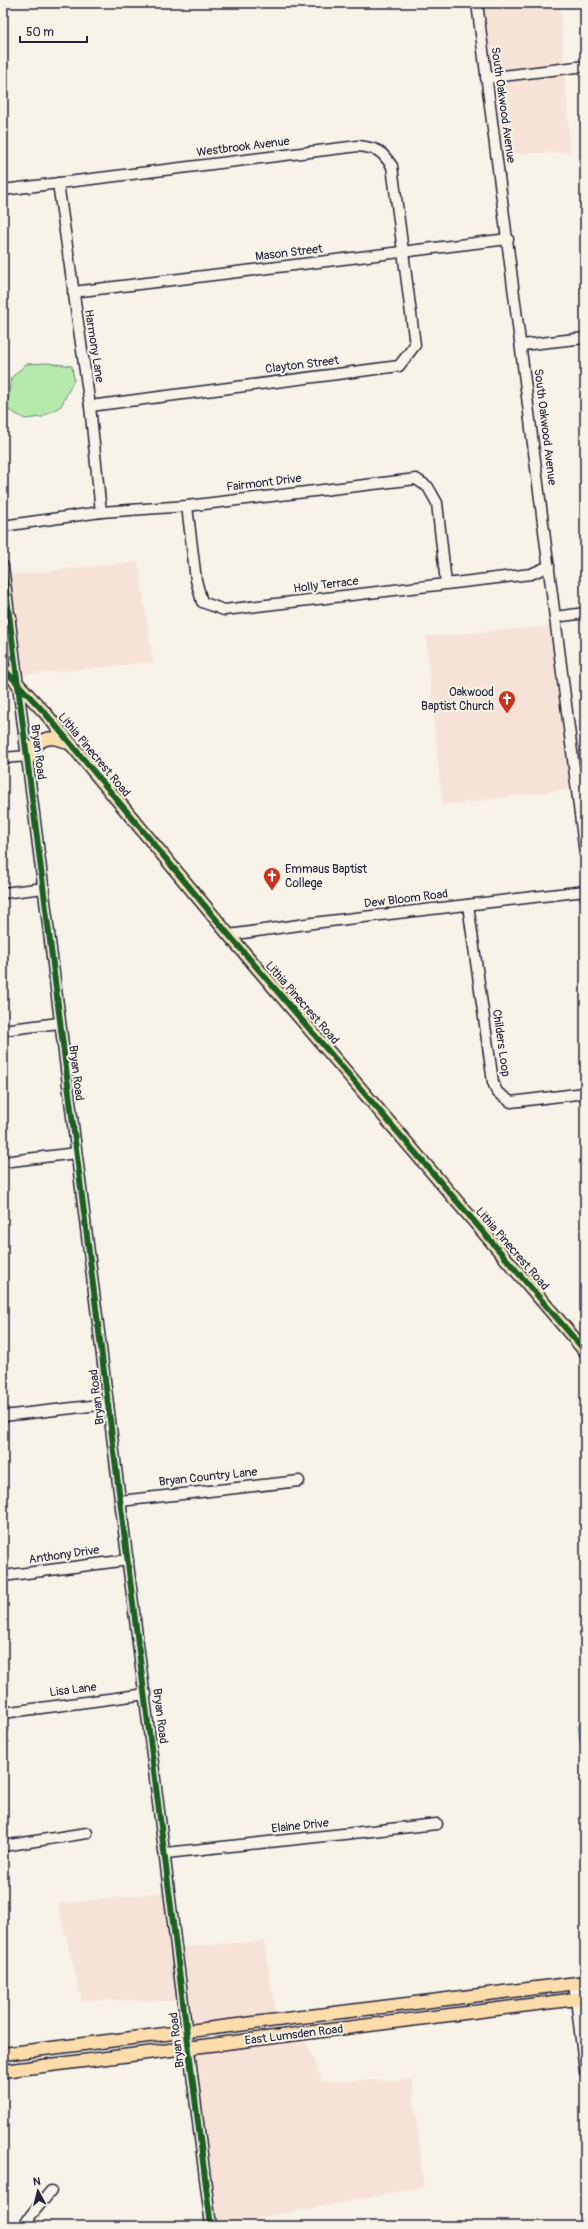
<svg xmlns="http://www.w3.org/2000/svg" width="588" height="2229" viewBox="0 0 588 2229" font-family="Pangolin,sans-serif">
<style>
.built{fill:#f7e2d8}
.green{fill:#b5eaac;stroke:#6c8674}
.water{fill:#96c7f2;stroke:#6885a9}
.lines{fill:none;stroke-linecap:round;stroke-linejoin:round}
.minor-casing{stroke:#22223b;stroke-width:13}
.major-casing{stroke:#22223b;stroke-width:15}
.minor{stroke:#f7f3e8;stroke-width:10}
.major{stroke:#fddcac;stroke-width:12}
.cycleway-casing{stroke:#f7f3e8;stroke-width:8}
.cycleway{stroke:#1b5e20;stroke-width:6}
.labels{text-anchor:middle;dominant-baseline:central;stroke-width:4;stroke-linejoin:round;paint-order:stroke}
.street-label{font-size:12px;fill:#22223b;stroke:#f7f3e8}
.poi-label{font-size:12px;fill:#22223b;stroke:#f7f3e8;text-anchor:end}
</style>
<rect width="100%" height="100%" fill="#f7f3e8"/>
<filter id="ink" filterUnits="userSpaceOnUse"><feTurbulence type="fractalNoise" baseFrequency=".025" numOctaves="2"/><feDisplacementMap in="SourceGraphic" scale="8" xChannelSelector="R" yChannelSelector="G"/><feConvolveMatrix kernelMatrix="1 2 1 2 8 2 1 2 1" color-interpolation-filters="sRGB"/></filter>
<g filter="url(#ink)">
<!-- built -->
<g class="built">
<polygon points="481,3 560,3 564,64 490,73"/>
<polygon points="565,74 570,152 501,154 491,83"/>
<polygon points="138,562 153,662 22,675 15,618 16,615 14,614 9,575"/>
<polygon points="551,626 572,789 442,805 426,637"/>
<polygon points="166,1892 178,2001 82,2000 58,1904"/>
<polygon points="264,1941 276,2014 191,2026 181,1947"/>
<polygon points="305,2039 322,2081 412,2080 424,2187 216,2226 194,2052"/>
</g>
<!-- green -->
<polygon class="green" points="47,363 72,366 74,380 61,406 42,417 25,419 7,409 11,378 26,364"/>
<!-- water -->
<polygon class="water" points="585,1719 585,1776 578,1726"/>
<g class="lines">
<!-- minor casing -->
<g class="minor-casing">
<g id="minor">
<polyline points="477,3 585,854"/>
<polyline points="486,78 585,66"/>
<polyline points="58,183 90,406 101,512"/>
<path d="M3,190l355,-44c19,2 23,4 34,20l23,179 -16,21 -309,40"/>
<polyline points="73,292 508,239"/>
<polyline points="522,345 585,338"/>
<polyline points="187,506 196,580 202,602 224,610 531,574 549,566"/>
<polyline points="3,526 101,512 187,506 416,479 428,487 437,503 446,583"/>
<polyline points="3,566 211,2226"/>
<polyline points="555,617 585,613"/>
<polyline points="3,758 28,756"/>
<polyline points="3,893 44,888"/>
<polyline points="468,905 493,1082 497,1092 511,1102 585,1093"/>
<polyline points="229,935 313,923 585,891"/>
<polyline points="3,1030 59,1023"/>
<polyline points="3,1162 76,1153"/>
<polyline points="3,1416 108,1404"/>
<polyline points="120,1501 299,1481"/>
<polyline points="3,1576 128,1560"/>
<polyline points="3,1713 146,1694"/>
<polyline points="3,1846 87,1833"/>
<polyline points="166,1853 437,1824"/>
<polyline points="574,1983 585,2072"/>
<polyline points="24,2226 31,2215 51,2191"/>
</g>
</g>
<!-- major casing -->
<g class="major-casing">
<g id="major">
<polyline points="3,630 10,617"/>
<polyline points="3,668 46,714 229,935 585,1351"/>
<path d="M28,760c6,-22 23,-27 42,-16"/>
<polyline points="3,2054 585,1982"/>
<polyline points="3,2071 585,1998"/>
</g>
</g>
<!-- minor -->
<use href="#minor" class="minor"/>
<!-- major -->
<use href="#major" class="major"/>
<!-- cycleway casing -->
<g class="cycleway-casing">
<g id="cycleway">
<polyline points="3,566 211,2226"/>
<polyline points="3,668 46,714 229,935 585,1351"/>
</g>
</g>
<!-- cycleway -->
<use href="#cycleway" class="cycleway"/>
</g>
</g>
<!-- icons -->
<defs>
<g id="church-pin" transform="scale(0.9)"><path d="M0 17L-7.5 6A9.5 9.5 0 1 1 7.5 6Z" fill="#c8321e" stroke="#f7f3e8"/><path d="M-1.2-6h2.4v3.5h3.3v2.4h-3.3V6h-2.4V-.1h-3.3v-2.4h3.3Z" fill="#fff"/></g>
</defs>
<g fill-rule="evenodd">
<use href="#church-pin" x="507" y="699"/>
<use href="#church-pin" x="272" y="876"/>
</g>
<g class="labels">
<!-- street labels -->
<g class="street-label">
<text transform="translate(503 105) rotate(82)">South Oakwood Avenue</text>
<text transform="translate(243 147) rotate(-7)">Westbrook Avenue</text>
<text transform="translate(289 253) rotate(-7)">Mason Street</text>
<text transform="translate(94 346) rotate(81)">Harmony Lane</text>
<text transform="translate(302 365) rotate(-7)">Clayton Street</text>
<text transform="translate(545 427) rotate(83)">South Oakwood Avenue</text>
<text transform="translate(264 483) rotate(-7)">Fairmont Drive</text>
<text transform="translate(326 585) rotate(-7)">Holly Terrace</text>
<text transform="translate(38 752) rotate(83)">Bryan Road</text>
<text transform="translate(94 755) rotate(50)">Lithia Pinecrest Road</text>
<text transform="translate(406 899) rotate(-7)">Dew Bloom Road</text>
<text transform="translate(302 1003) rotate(49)">Lithia Pinecrest Road</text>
<text transform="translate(501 1043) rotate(82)">Childers Loop</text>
<text transform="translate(76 1073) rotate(83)">Bryan Road</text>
<text transform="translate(512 1249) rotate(49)">Lithia Pinecrest Road</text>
<text transform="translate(97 1397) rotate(-97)">Bryan Road</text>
<text transform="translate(208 1477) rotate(-6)">Bryan Country Lane</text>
<text transform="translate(64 1555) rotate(-8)">Anthony Drive</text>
<text transform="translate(73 1690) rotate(-7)">Lisa Lane</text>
<text transform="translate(160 1716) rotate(83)">Bryan Road</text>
<text transform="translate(300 1826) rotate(-6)">Elaine Drive</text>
<text transform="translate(294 2035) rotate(-7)">East Lumsden Road</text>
<text transform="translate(177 2040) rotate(-97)">Bryan Road</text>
</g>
<!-- poi labels -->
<g class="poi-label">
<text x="494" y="692">Oakwood<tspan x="494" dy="14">Baptist Church</tspan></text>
<text x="285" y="869" text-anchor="start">Emmaus Baptist<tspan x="285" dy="14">College</tspan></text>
</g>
</g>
<!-- margin -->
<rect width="588" height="2229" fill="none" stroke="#f7f3e8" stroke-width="16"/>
<rect x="8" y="8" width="572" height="2213" fill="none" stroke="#22223b" stroke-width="1.5" filter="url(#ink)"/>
<!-- north arrow -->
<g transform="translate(38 2191) rotate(353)" stroke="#f7f3e8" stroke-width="3" paint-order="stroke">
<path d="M0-3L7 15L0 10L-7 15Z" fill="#22223b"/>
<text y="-6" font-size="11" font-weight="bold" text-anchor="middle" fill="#22223b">N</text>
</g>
<!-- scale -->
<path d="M20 36v6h67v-6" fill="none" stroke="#22223b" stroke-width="2"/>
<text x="26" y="36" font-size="12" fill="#22223b" stroke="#f7f3e8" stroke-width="3" paint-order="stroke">50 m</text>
</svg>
